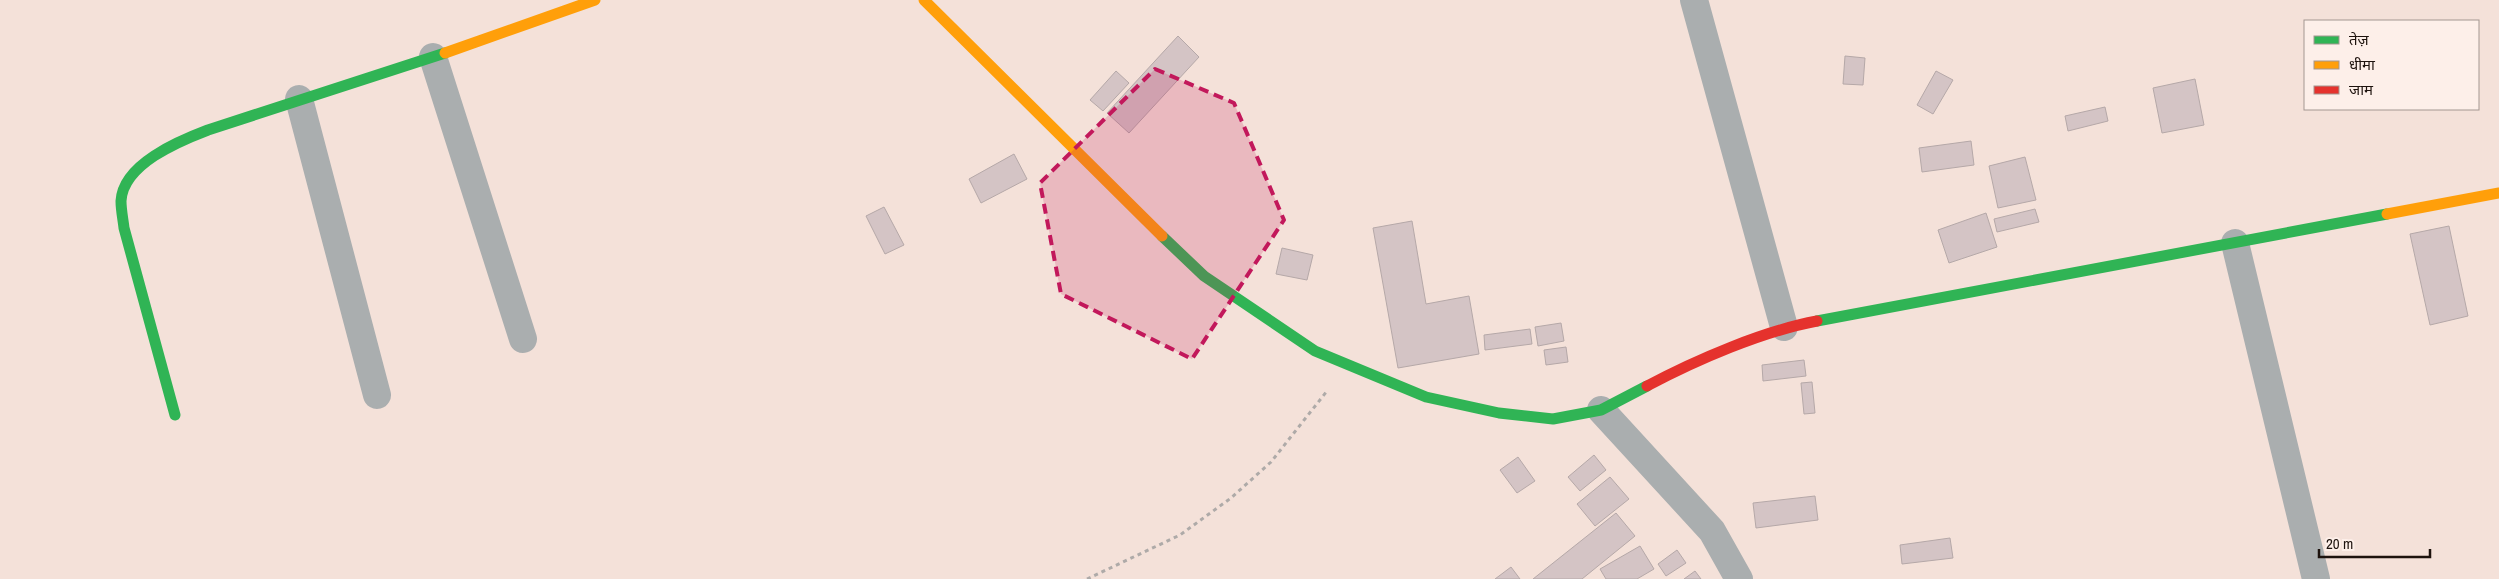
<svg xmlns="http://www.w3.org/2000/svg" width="2499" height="579" viewBox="0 0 2499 579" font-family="'Archivo Narrow','Noto Sans Devanagari',sans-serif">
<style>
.building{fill:#d4c4c5;stroke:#b5a8a8}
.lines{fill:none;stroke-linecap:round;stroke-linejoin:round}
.path{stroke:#aeaaa8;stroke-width:3;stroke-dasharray:4 4;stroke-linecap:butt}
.street{stroke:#aaaeaf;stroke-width:28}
.fast{stroke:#30b455;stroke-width:11}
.slow{stroke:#ff9f0a;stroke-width:11}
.jam{stroke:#e5322d;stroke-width:11}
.marked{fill:#c2185b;fill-opacity:0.2;stroke:#c2185b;stroke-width:4;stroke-dasharray:10 6;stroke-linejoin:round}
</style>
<rect width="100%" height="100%" fill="#f4e1d9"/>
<!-- building -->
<g class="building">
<polygon points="1178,36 1199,57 1129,133 1107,113"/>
<polygon points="1845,56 1865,58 1863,85 1843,84"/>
<polygon points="1116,71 1129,83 1103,111 1090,100"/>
<polygon points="1936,71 1953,80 1933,114 1917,105"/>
<polygon points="2195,79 2204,125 2162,133 2153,88"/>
<polygon points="2105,107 2108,121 2068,131 2065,116"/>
<polygon points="1971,141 1974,165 1922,172 1919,148"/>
<polygon points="1014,154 1027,179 981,203 969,179"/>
<polygon points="2025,157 2036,200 1998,208 1989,166"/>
<polygon points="884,207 904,245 885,254 866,216"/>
<polygon points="2035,209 2039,222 1997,232 1994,219"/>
<polygon points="1986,213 1997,247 1949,263 1938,230"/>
<polygon points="1412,221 1426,304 1469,296 1479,354 1398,368 1373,228"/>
<polygon points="2449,226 2468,316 2430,325 2410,234"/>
<polygon points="1282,248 1313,255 1307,280 1276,274"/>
<polygon points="1561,323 1564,341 1538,346 1535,327"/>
<polygon points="1530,329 1532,344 1485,350 1484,335"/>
<polygon points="1566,347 1568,362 1546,365 1544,350"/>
<polygon points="1804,360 1806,376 1763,381 1762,365"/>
<polygon points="1812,382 1815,413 1804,414 1801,383"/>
<polygon points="1594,455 1606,470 1580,491 1568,477"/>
<polygon points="1518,457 1535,481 1517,493 1500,470"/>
<polygon points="1610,477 1629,499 1595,526 1577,504"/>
<polygon points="1815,496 1818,520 1756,528 1753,503"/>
<polygon points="1616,513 1635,536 1582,579 1533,579"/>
<polygon points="1950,538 1953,558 1902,564 1900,545"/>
<polygon points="1640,546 1654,569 1637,579 1606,579 1600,569"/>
<polygon points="1677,550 1686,563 1666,576 1658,564"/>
<polygon points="1511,567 1520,579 1495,579"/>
<polygon points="1695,571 1701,579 1684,579"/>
</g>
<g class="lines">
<!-- path -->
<polyline class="path" points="1087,579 1180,535 1231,498 1271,462 1327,391"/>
<!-- street -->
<g class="street">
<polyline points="1694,0 1784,327"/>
<polyline points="433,57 523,339"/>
<polyline points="299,99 377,395"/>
<polyline points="2235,243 2316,579"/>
<polyline points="1601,410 1712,531 1739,579"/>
</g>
<!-- fast -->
<g class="fast">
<polyline points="1162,236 1204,276 1315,351 1426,397 1499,413 1553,419 1601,410 1647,386"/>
<polyline points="1817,321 2387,214"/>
<path d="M175,415l-51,-187c-1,-9 -3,-18 -3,-27 2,-37 58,-60 87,-71l237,-77"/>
</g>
<!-- slow -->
<g class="slow">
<polyline points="924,0 1162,236"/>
<polyline points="445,53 595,0"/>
<polyline points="2387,214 2499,193"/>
</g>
<!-- jam -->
<path class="jam" d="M1647,386c49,-26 116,-55 170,-65"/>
</g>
<!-- marked area -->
<path class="marked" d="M1155,69l79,34 50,117 -92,139 -131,-65 -21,-111z"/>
<!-- legend -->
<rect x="2304" y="20" width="175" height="90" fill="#fdefe9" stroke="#a39791"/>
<rect x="2314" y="36" width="25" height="8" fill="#30b455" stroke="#a39791"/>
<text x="2349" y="45" font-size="15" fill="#1d120d">तेज़</text>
<rect x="2314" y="61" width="25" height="8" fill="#ff9f0a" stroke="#a39791"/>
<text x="2349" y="70" font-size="15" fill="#1d120d">धीमा</text>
<rect x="2314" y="86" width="25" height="8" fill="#e5322d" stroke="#a39791"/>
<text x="2349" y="95" font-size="15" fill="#1d120d">जाम</text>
<!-- scale -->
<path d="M2319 549v8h111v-8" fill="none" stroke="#1d120d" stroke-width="2.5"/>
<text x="2326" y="549" font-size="15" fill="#1d120d" stroke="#fdefe9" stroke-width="4" paint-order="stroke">20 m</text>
</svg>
